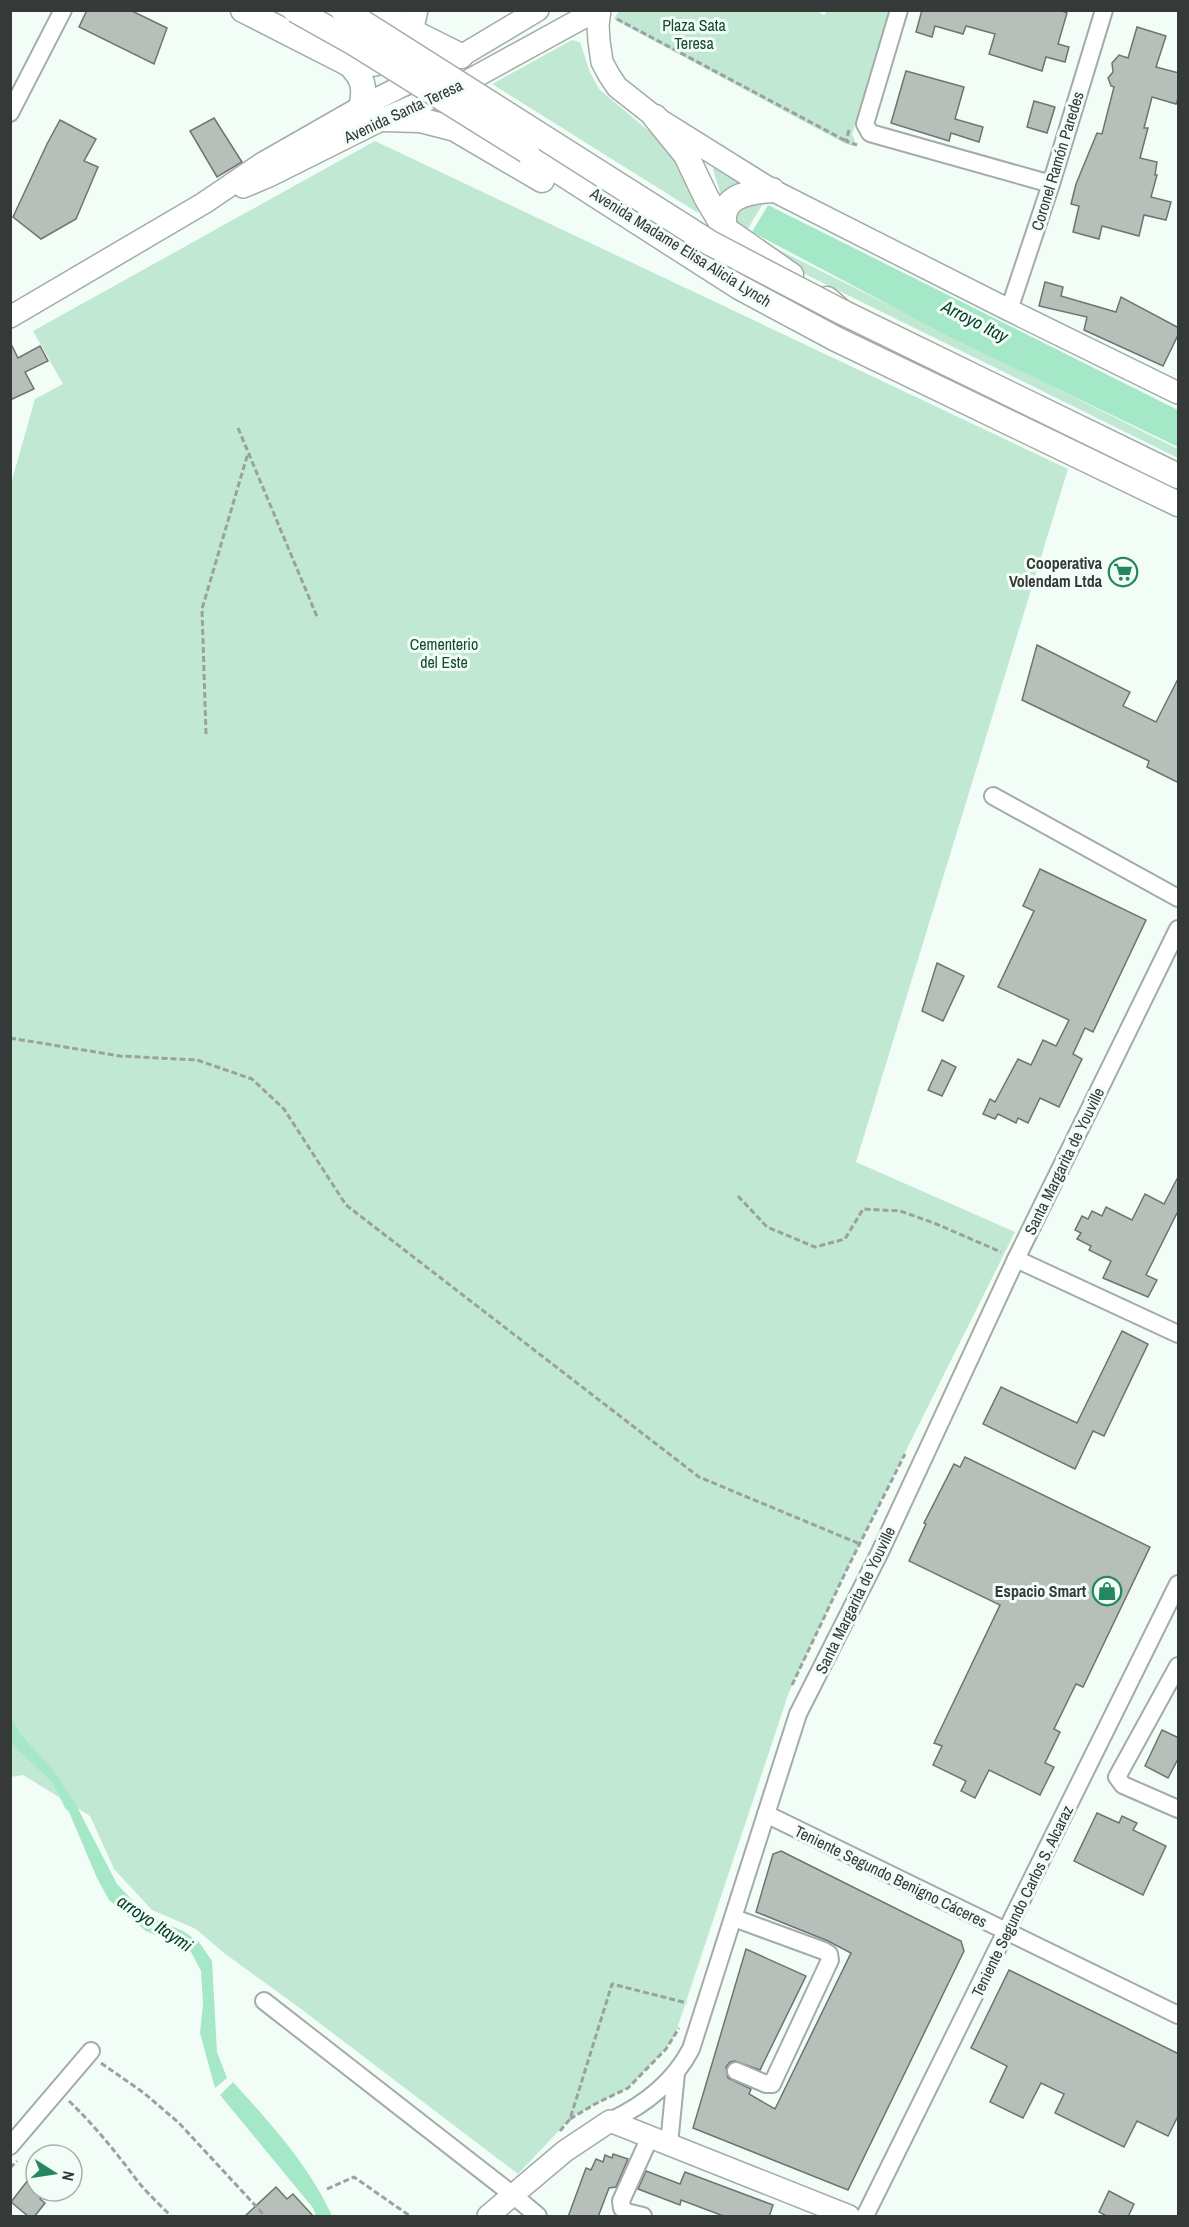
<svg xmlns="http://www.w3.org/2000/svg" width="1189" height="2227" viewBox="0 0 1189 2227" font-family="'Archivo Narrow',sans-serif">
<style>
.green{fill:#c0e8d3}
.water{fill:#a5e8c7}
.building{fill:#b6bfba;stroke:#6d7570;stroke-width:1.5}
.lines{fill:none;stroke-linecap:round;stroke-linejoin:round}
.minor-casing{stroke:#a3aca7;stroke-width:20}
.major-casing{stroke:#a3aca7;stroke-width:24}
.highway-casing{stroke:#a3aca7;stroke-width:27}
.path{stroke:#9aa19e;stroke-width:3;stroke-dasharray:6 3;stroke-linecap:butt}
.minor{stroke:#fff;stroke-width:16}
.major{stroke:#fff;stroke-width:21}
.highway{stroke:#fff;stroke-width:24}
.highway-bridge-casing{stroke:#a3aca7;stroke-width:27;stroke-linecap:butt}
.highway-bridge{stroke:#fff;stroke-width:24}
.labels{text-anchor:middle;dominant-baseline:central;stroke-width:6;stroke-linejoin:round;paint-order:stroke}
.park-label{font-size:16px;fill:#144933;stroke:#f3fdf8}
.street-label{font-size:16px;fill:#353937;stroke:#f3fdf8}
.poi-label{font-size:16px;font-weight:bold;fill:#353937;stroke:#f3fdf8;text-anchor:end}
.water-label{font-size:18px;font-style:italic;fill:#033d28;stroke:#f3fdf8}
</style>
<rect width="100%" height="100%" fill="#f3fdf8"/>
<!-- green -->
<g class="green">
<polygon points="619,10 816,10 824,15 827,11 889,11 852,135 855,140 853,146 844,143 617,21 614,19"/>
<polygon points="572,40 580,42 590,72 599,89 669,148 696,201 698,213 492,84"/>
<polygon points="375,141 1068,469 856,1162 1015,1232 848,1567 789,1692 675,2035 666,2049 628,2088 595,2104 570,2119 518,2174 301,2009 224,1953 196,1929 152,1910 114,1869 90,1816 23,1775 11,1777 10,487 35,399 63,384 33,331"/>
<polygon points="715,166 743,184 722,198 713,170"/>
<path d="M764,202l-18,30 -9,-10c0,-17 14,-18 27,-20z"/>
<polygon points="757,239 1178,449 1178,458 809,276 772,255"/>
<polygon points="865,335 1178,489 1178,491 864,338"/>
</g>
<!-- water -->
<g class="water">
<polygon points="768,205 1178,410 1178,447 948,336 752,232"/>
<polygon points="10,1717 21,1735 54,1771 76,1805 117,1884 147,1916 183,1931 199,1942 212,1961 217,2052 227,2078 215,2088 200,2033 203,2004 201,1971 191,1952 184,1947 146,1931 109,1900 97,1878 69,1812 65,1808 53,1783 11,1743"/>
<path d="M233,2082c37,41 76,83 99,134h-16l-3,-8 -93,-113z"/>
</g>
<!-- building -->
<g class="building">
<polygon points="87,10 130,10 167,28 154,64 79,27"/>
<polygon points="922,10 1060,10 1067,13 1058,44 1069,47 1065,62 1046,57 1042,71 989,54 995,34 966,26 963,34 935,26 932,37 916,32"/>
<polygon points="1137,27 1166,36 1156,67 1179,73 1179,96 1176,104 1152,97 1144,128 1148,128 1140,158 1157,162 1155,175 1157,175 1151,197 1171,202 1166,220 1144,215 1139,236 1102,226 1099,239 1073,232 1079,206 1071,204 1076,184 1097,133 1102,134 1114,87 1111,86 1108,78 1113,72 1112,63 1119,55 1128,58"/>
<polygon points="906,71 964,87 955,119 983,127 979,142 951,133 949,141 891,123"/>
<polygon points="1034,101 1055,107 1047,133 1027,127"/>
<polygon points="214,118 242,162 217,177 190,131"/>
<polygon points="60,120 96,139 84,161 98,167 76,219 41,239 13,217 47,144"/>
<polygon points="1045,282 1063,287 1061,296 1116,312 1121,297 1179,328 1179,333 1163,366 1084,330 1087,317 1039,306"/>
<polygon points="10,342 18,358 40,346 48,361 25,372 34,389 10,400"/>
<polygon points="1037,645 1130,692 1123,706 1156,722 1179,677 1179,783 1147,767 1149,761 1022,700"/>
<polygon points="1040,869 1146,920 1093,1032 1085,1028 1073,1054 1082,1059 1059,1107 1040,1098 1028,1123 1018,1118 1016,1123 998,1114 995,1119 983,1114 990,1099 995,1102 1018,1059 1031,1065 1043,1040 1056,1046 1069,1020 998,987 1034,911 1023,906"/>
<polygon points="937,963 964,976 943,1021 922,1011"/>
<polygon points="942,1060 956,1067 942,1096 928,1090"/>
<polygon points="1179,1175 1179,1209 1146,1275 1157,1280 1148,1297 1103,1278 1111,1261 1089,1250 1091,1246 1077,1239 1081,1233 1075,1230 1082,1216 1088,1219 1092,1211 1102,1216 1106,1207 1132,1220 1145,1194 1164,1204"/>
<polygon points="1122,1331 1148,1344 1104,1436 1093,1431 1075,1469 983,1424 1001,1387 1077,1423"/>
<polygon points="965,1457 1150,1547 1083,1687 1076,1684 1054,1729 1060,1732 1045,1763 1054,1767 1040,1795 989,1770 975,1798 961,1791 966,1781 933,1765 942,1746 934,1743 1000,1605 909,1561 926,1524 924,1523 954,1464 960,1467"/>
<polygon points="1162,1730 1179,1738 1179,1757 1168,1778 1145,1766"/>
<polygon points="1097,1813 1119,1823 1122,1816 1137,1823 1133,1830 1166,1846 1143,1895 1074,1861"/>
<polygon points="781,1851 961,1941 964,1951 848,2190 693,2128 746,1949 806,1976 760,2070 735,2061 730,2062 726,2067 728,2078 751,2089 749,2094 775,2109 851,1953 828,1941 756,1912 773,1854"/>
<polygon points="1009,1970 1179,2054 1179,2114 1168,2136 1137,2121 1124,2147 1055,2113 1064,2094 1041,2083 1023,2118 990,2102 1007,2066 971,2048"/>
<polygon points="613,2154 628,2159 616,2187 609,2188 598,2217 568,2217 586,2168 591,2170 596,2159 603,2162 605,2155 612,2158"/>
<polygon points="646,2171 680,2184 685,2172 773,2205 769,2217 726,2217 681,2200 680,2205 638,2189"/>
<polygon points="28,2180 36,2187 36,2191 41,2191 45,2194 40,2199 45,2203 34,2217 29,2217 11,2202"/>
<polygon points="276,2187 287,2199 293,2194 314,2217 244,2217"/>
<polygon points="1109,2191 1134,2204 1128,2217 1108,2217 1099,2212"/>
</g>
<g class="lines">
<!-- minor casing -->
<g class="minor-casing">
<g id="minor">
<polyline points="899,10 865,124 870,133 1051,184"/>
<polyline points="10,113 63,10"/>
<polyline points="1009,310 1051,184 1104,10"/>
<polyline points="993,796 1178,898"/>
<polyline points="1016,1259 1178,1334"/>
<polyline points="1178,1666 1117,1777 1123,1785 1178,1809"/>
<polyline points="766,1814 1178,2015"/>
<polyline points="734,1918 824,1951 829,1954 830,1960 772,2084 766,2084 736,2071"/>
<polyline points="264,2001 513,2195 538,2216"/>
<path d="M610,2121c35,-16 63,-38 81,-72l107,-335 82,-162 136,-293 162,-330"/>
<polyline points="669,2144 676,2073"/>
<polyline points="10,2146 91,2051"/>
<polyline points="643,2216 626,2212 622,2208 621,2201 650,2137"/>
<polyline points="865,2216 1178,1584"/>
</g>
</g>
<!-- major casing -->
<g class="major-casing">
<g id="major">
<polyline points="600,10 598,25 599,41 602,62 609,75 617,87 655,117 772,190 1009,310 1178,393"/>
<polyline points="349,64 361,66 375,65 391,55 411,36 417,10"/>
<polyline points="243,187 269,176 383,119 455,88 597,10"/>
<polyline points="10,317 204,203 263,163 361,107 461,56 538,10"/>
<polyline points="488,2216 565,2151 610,2121 849,2216"/>
</g>
</g>
<!-- highway casing -->
<g class="highway-casing">
<g id="highway">
<path d="M243,10l106,54c14,13 17,24 12,43"/>
<polyline points="380,10 413,32 461,56"/>
<polyline points="655,117 686,155 706,197 725,229 791,275"/>
<polyline points="383,119 420,120 455,129 542,180"/>
<polyline points="527,151 739,287 836,339 1178,504"/>
<path d="M725,229c-7,-33 22,-37 47,-39"/>
<polyline points="827,299 842,312 1178,476"/>
</g>
</g>
<!-- path -->
<g class="path">
<polyline points="617,19 846,141"/>
<polyline points="849,130 846,141 857,145"/>
<polyline points="238,428 318,619"/>
<polyline points="206,734 202,609 248,453"/>
<polyline points="10,1038 120,1056 197,1060 252,1079 284,1109 346,1205 699,1477 860,1544"/>
<polyline points="738,1196 767,1227 815,1247 845,1239 863,1209 900,1211 934,1223 1001,1252"/>
<polyline points="792,1685 848,1567 905,1454"/>
<polyline points="101,2063 144,2093 179,2123 265,2216"/>
<path d="M69,2101c25,24 46,50 67,78 10,13 23,25 35,37"/>
<polyline points="570,2119 595,2104 628,2088 666,2049 679,2028"/>
<polyline points="560,2131 570,2119 612,1984 687,2003"/>
<polyline points="10,2168 17,2161"/>
<polyline points="327,2189 354,2177 410,2216"/>
</g>
<!-- minor -->
<use href="#minor" class="minor"/>
<!-- major -->
<use href="#major" class="major"/>
<!-- highway -->
<use href="#highway" class="highway"/>
<!-- highway-bridge casing -->
<g class="highway-bridge-casing">
<g id="highway-bridge">
<polyline points="295,10 354,43 527,151"/>
<polyline points="343,10 710,243 842,312"/>
</g>
</g>
<!-- highway-bridge -->
<use href="#highway-bridge" class="highway-bridge"/>
</g>
<!-- icons -->
<defs>
<g id="supermarket-ring" transform="scale(1.5)"><circle r="9.5" fill="#f3fdf8" stroke="#258760" stroke-width="1.5"/><path d="M-6-5.5h2.5l.6 2H6L4.5 2H-2.5L-4.4-4H-6ZM-1.5 3.2a1.3 1.3 0 1 0 .1 0ZM3 3.2a1.3 1.3 0 1 0 .1 0Z" fill="#258760"/></g>
<g id="shop-ring" transform="scale(1.5)"><circle r="9.5" fill="#f3fdf8" stroke="#258760" stroke-width="1.5"/><path d="M-5-2.5h2.3a2.7 3.5 0 0 1 5.4 0H5L5.5 6h-11ZM-1.5-2.5h3a1.5 2.3 0 0 0-3 0Z" fill="#258760"/></g>
</defs>
<g fill-rule="evenodd">
<use href="#supermarket-ring" x="1123" y="572"/>
<use href="#shop-ring" x="1107" y="1591"/>
</g>
<g class="labels">
<!-- park labels -->
<g class="park-label">
<text x="694" y="25">Plaza Sata<tspan x="694" dy="18">Teresa</tspan></text>
<text x="444" y="644">Cementerio<tspan x="444" dy="18">del Este</tspan></text>
</g>
<!-- street labels -->
<g class="street-label">
<text transform="translate(403 111) rotate(-25)">Avenida Santa Teresa</text>
<text transform="translate(1057 161) rotate(-73)">Coronel Ramón Paredes</text>
<text transform="translate(681 247) rotate(32)">Avenida Madame Elisa Alicia Lynch</text>
<text transform="translate(1064 1161) rotate(-64)">Santa Margarita de Youville</text>
<text transform="translate(855 1600) rotate(-64)">Santa Margarita de Youville</text>
<text transform="translate(891 1876) rotate(26)">Teniente Segundo Benigno Cáceres</text>
<text transform="translate(1022 1901) rotate(-64)">Teniente Segundo Carlos S. Alcaraz</text>
</g>
<!-- poi labels -->
<g class="poi-label">
<text x="1102" y="563">Cooperativa<tspan x="1102" dy="18">Volendam Ltda</tspan></text>
<text x="1086" y="1591">Espacio Smart</text>
</g>
<!-- water labels -->
<g class="water-label">
<text transform="translate(975 321) rotate(27)">Arroyo Itay</text>
<text transform="translate(155 1923) rotate(34)">arroyo Itaymi</text>
</g>
</g>
<!-- border -->
<rect width="1189" height="2227" fill="none" stroke="#353937" stroke-width="24"/>
<!-- north arrow -->
<g transform="translate(54 2173) rotate(102)"><circle r="28" fill="#f3fdf8" stroke="#a7afab" stroke-width="1.5"/>
<path d="M0-4.5L10 22L0 15L-10 22Z" fill="#258760"/>
<text y="-9" font-size="16" font-weight="bold" text-anchor="middle" fill="#353937">N</text>
</g>
</svg>
